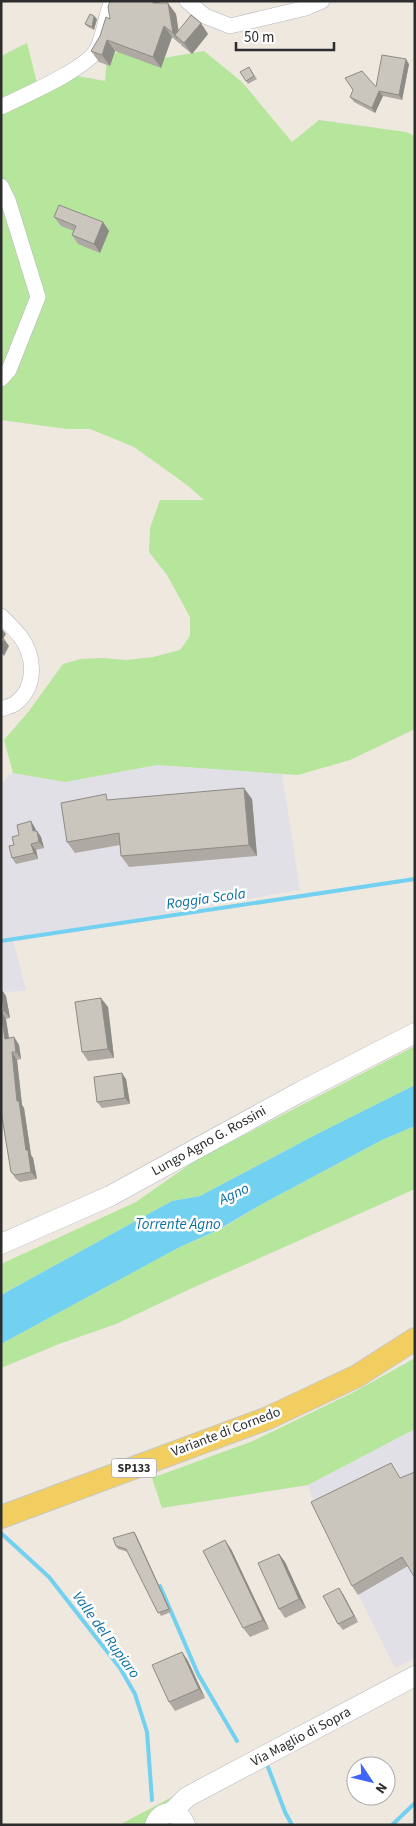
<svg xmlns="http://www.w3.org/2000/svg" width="416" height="1826" viewBox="0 0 416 1826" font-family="'Source Sans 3',sans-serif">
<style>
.industrial{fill:#e2e0e7}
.green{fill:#b6e59c}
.water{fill:#72d1f0}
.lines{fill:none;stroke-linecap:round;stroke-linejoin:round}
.stream{stroke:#72d1f0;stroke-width:4}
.street-casing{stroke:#b3b6c0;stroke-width:16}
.secondary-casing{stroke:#b3b6c0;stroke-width:21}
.primary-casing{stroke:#c8c8c8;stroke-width:24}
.street{stroke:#fff;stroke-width:15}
.secondary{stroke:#fff;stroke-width:20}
.primary{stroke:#f2ce60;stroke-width:22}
.wall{fill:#aeaaa3}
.shaded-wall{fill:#8d8b85}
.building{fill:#cac6be;stroke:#8d8b85}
.labels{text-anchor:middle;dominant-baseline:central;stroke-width:5;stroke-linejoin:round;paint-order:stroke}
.shield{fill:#fff;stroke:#6c6c6c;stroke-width:1}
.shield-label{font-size:12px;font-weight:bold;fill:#2d2d2d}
.street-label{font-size:14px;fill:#2d2d2d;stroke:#fff}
.water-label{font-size:15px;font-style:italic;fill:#0c70a2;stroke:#fff}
</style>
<rect width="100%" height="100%" fill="#eee8df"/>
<!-- industrial -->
<g class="industrial">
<polygon points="157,765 282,774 300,890 13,940 26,990 1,993 1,784 12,773 65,782"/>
<polygon points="415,1429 415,1658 395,1668 317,1511 308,1485"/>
</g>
<!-- green -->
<g class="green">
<polygon points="27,43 38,87 61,73 105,81 107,55 125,50 158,59 204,51 242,82 292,142 319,120 406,132 415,136 415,729 350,760 298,775 157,765 65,782 13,773 4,740 29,711 63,664 81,659 102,658 127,660 153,657 180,650 190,636 190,617 167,575 149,552 150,528 160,500 204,500 187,485 134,447 90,429 67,429 1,420 1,56"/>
<polygon points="415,1046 415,1085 319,1133 200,1196 172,1201 1,1295 1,1264 136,1202 196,1160"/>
<polygon points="415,1126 415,1189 190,1289 116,1324 59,1344 1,1368 1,1344 178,1248 219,1230 262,1204 382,1140"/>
<polygon points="415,1358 415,1429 308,1485 162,1508 152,1478 253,1441 352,1393"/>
<polygon points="185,1790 151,1825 122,1825 123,1823"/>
</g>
<!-- water -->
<polygon class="water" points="415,1085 415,1126 382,1140 262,1204 218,1230 178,1248 1,1344 1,1295 172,1201 200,1196 319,1133"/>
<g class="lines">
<!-- stream -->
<g class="stream">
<polyline points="1,941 415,879"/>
<polyline points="2,1534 49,1577 120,1668 135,1694 147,1732 152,1800"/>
<polyline points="160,1586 198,1674 237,1741"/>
<polyline points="268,1767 285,1812 292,1825"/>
<polyline points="392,1825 415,1803"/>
<polyline points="414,1825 415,1824"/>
</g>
<!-- street casing -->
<g class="street-casing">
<g id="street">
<polyline points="187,1 205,16 230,26 306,8 322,1"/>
<path d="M1,107c22,-11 86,-38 96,-58 8,-15 8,-33 15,-48"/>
<polyline points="1,186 8,200 38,297 9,370 1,379"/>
<path d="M1,616c6,6 13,13 19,20 15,20 17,50 -4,67 -4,3 -10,4 -15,6"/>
</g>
</g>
<!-- secondary casing -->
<g class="secondary-casing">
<g id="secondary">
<polyline points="1,1244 110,1196 300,1092 415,1033"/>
<polyline points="171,1813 187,1797 415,1676"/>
<path d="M155,1825c6,-16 24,-16 30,0"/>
</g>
</g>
<!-- primary casing -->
<g class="primary-casing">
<polyline id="primary" points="1,1517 268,1418 357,1376 415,1339"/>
</g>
<!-- street -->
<use href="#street" class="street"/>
<!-- secondary -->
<use href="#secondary" class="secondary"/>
<!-- primary -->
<use href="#primary" class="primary"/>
</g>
<!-- wall -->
<g class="wall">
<polygon points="110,1 159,1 160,3 176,14 178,30 208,34 192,54 182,46 180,43 180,44 172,37 161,68 115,51 110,66 99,62 91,51 100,36 110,19"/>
<polygon points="94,16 97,19 94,30 88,27 85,24"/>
<polygon points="409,64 402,100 383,96 375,113 354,102 350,97 376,87"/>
<polygon points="249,67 257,79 248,84 246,81"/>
<polygon points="54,217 103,222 109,231 100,253 78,244 72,235 74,231 61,226"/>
<polygon points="252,799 257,856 129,867 121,856 120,845 75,853 67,842 110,800"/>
<polygon points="31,821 35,828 36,831 37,831 41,837 44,848 36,850 38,859 16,864 12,858 14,845 19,835"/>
<polygon points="1,989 6,996 10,1018 6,1019 9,1038 14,1037 19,1045 21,1059 17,1060 22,1105 24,1108 31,1155 33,1158 37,1179 20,1182 16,1179 11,1172 1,1111"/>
<polygon points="108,1007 114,1058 88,1061 82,1052"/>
<polygon points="126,1079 130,1104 102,1108 97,1102"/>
<polygon points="400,1478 408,1566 358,1595 352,1586"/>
<polygon points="134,1532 136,1535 171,1612 161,1616 128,1552 118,1549 116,1546"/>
<polygon points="231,1549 269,1629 250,1637 243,1628"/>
<polygon points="279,1554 285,1562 306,1608 285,1618 279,1609"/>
<polygon points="343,1594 358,1622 343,1630 338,1624"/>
<polygon points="182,1652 188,1661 205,1698 175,1711 169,1702"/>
</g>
<!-- shaded-wall -->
<g class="shaded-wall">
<polygon points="153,1 159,1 161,14 153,3"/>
<polygon points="168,3 176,14 180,39 175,35 180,44 173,33"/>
<polygon points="94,16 97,19 94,30 92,27"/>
<polygon points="201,23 208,34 192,54 184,43"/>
<polygon points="164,26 172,37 161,68 153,57"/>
<polygon points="107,40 115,51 110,66 102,55"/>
<polygon points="406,59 409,64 402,100 399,95"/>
<polygon points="379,91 383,96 375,113 372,108"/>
<polygon points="103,222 109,231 100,253 94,244"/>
<polygon points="1,628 6,634 1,642"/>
<polygon points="4,639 9,646 4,656 1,652 1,644"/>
<polygon points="244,788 252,799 257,856 249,845"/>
<polygon points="31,821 35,828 38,838 33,831"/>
<polygon points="37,831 41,837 44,848 39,842"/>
<polygon points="31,844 36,850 38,859 34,853"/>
<polygon points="1,989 6,996 10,1018 4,1011"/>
<polygon points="101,998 108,1007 114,1058 108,1049"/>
<polygon points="1,1011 6,1019 10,1046 5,1039"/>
<polygon points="14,1037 19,1045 21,1059 16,1052"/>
<polygon points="12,1052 17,1060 22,1105 24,1108 31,1155 33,1158 37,1179 31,1172 26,1150 17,1101"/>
<polygon points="122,1073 126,1079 130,1104 125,1098"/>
<polygon points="134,1532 136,1535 171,1612 169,1609"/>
<polygon points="225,1540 231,1549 269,1629 263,1620"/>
<polygon points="279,1554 285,1562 306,1608 299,1599"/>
<polygon points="339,1588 343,1594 358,1622 354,1616"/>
<polygon points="182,1652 188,1661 205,1698 199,1689"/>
</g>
<!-- building -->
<g class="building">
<polygon points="110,1 153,1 153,3 168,3 173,33 164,26 153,57 107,40 102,55 91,51 100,36 106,17 110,19 108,7"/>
<polygon points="90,14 94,16 92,27 85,24"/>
<polygon points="191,15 201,23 184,43 175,35"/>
<polygon points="382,55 406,59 399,95 379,91 372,108 350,97 353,90 345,78 362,71 376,87"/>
<polygon points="249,67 254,76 246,81 240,72"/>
<polygon points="59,205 103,222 94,244 72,235 76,226 54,217"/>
<polygon points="1,637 4,639 1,644"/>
<polygon points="244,788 249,845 121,856 119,833 67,842 61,803 106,794 107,800"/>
<polygon points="31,821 33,831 37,831 39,842 31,844 34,853 12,858 9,846 14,845 12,837 19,835 17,825"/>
<polygon points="1,990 4,1011 1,1011"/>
<polygon points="101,998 108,1049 82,1052 75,1002"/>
<polygon points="1,1012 5,1039 14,1037 16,1052 12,1052 17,1101 19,1101 26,1150 28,1150 31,1172 15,1175 11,1172 1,1111"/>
<polygon points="122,1073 125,1098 97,1102 94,1077"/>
<polygon points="391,1463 400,1478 415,1472 415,1578 402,1557 352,1586 311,1502"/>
<polygon points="134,1532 169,1609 158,1613 126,1549 116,1546 113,1538"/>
<polygon points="225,1540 263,1620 243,1628 203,1551"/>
<polygon points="279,1554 299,1599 279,1609 258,1563"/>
<polygon points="339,1588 354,1616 338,1624 323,1596"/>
<polygon points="182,1652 199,1689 169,1702 152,1665"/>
</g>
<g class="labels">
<!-- shield labels -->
<rect class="shield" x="111.5" y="1458.5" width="45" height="19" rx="4"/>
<g class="shield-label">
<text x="134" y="1468">SP133</text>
</g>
<!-- street labels -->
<g class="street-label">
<text transform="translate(209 1141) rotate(-29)">Lungo Agno G. Rossini</text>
<text transform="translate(226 1432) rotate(-21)">Variante di Cornedo</text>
<text transform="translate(301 1737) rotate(-28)">Via Maglio di Sopra</text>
</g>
<!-- water labels -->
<g class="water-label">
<text transform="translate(206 899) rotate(-8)">Roggia Scola</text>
<text transform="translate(234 1194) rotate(-25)">Agno</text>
<text x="178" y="1224">Torrente Agno</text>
<text transform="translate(106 1635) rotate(54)">Valle del Rupiaro</text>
</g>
</g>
<!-- border -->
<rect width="416" height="1826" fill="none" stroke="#2d2d2d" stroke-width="5"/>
<!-- north arrow -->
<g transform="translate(371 1781) rotate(125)"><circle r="24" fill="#ffffff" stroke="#ababab"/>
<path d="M0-4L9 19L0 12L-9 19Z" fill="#3f65fc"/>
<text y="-8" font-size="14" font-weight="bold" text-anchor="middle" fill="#2d2d2d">N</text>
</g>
<!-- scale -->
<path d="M236 42v8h98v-8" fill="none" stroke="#2d2d2d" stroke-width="2.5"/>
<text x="244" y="42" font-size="15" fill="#2d2d2d" stroke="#ffffff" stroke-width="4" paint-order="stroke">50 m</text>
</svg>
